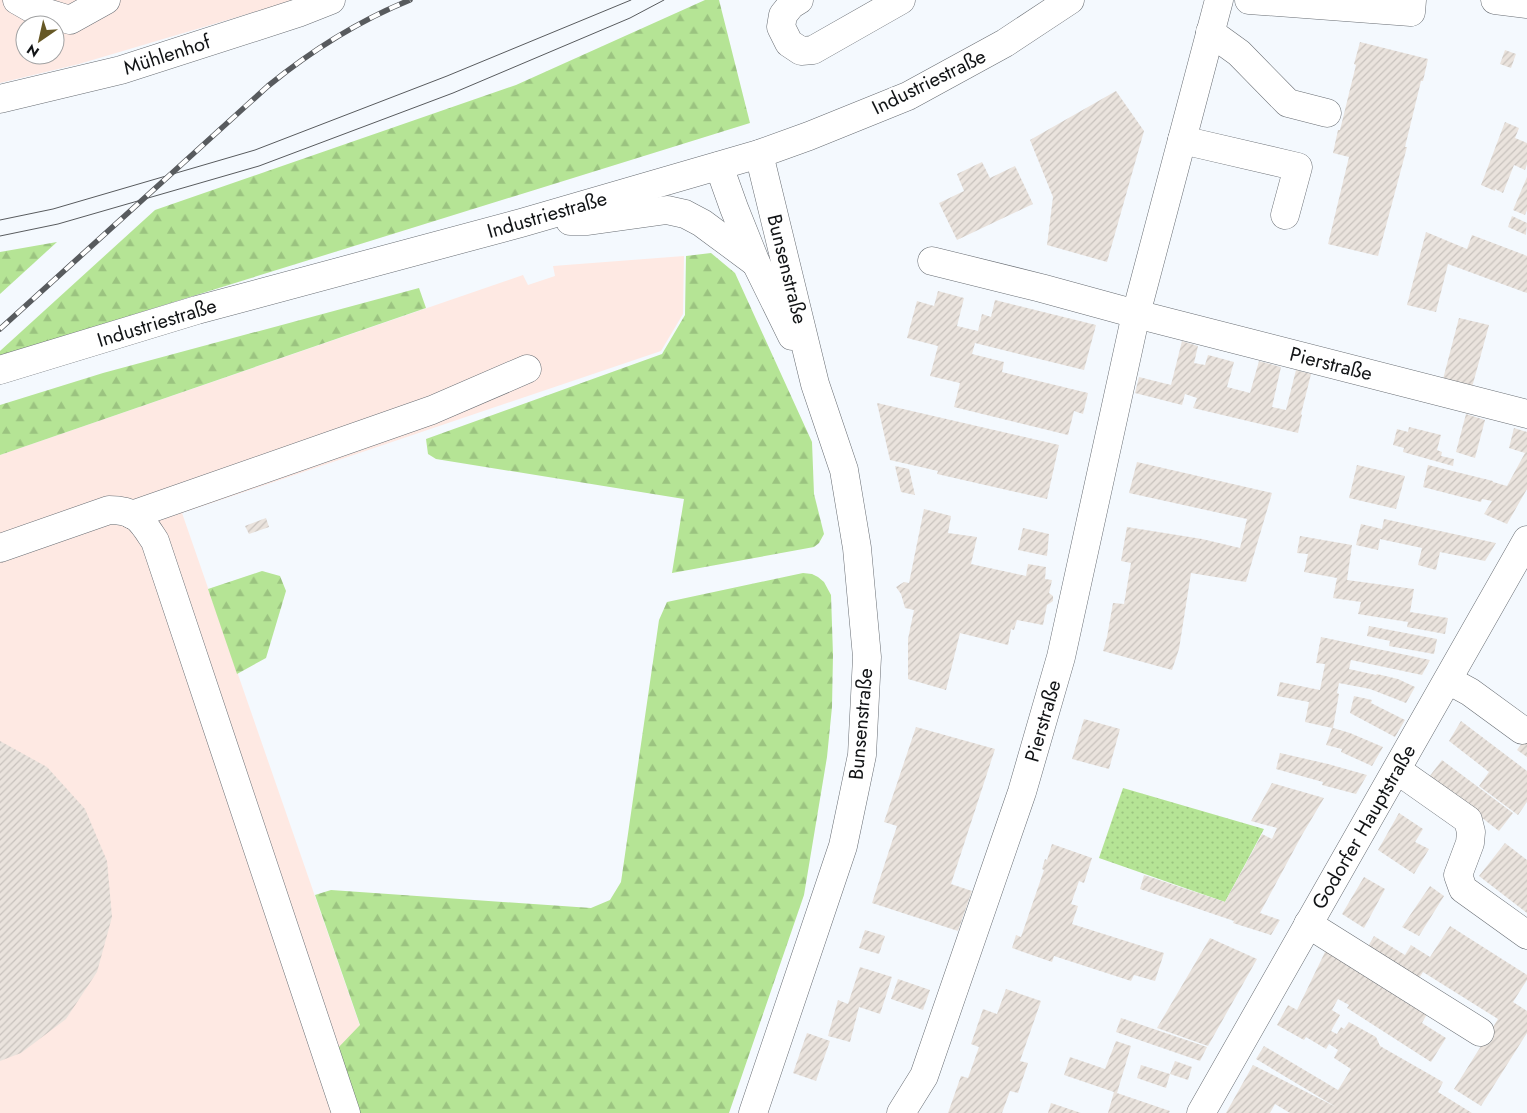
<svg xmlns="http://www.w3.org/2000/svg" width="1527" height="1113" viewBox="0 0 1527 1113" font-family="Jost,sans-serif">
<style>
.industrial{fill:#fee9e3;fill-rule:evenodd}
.grass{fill:url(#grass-dots)}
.forest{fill:url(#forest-firs)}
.building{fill:url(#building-hatch)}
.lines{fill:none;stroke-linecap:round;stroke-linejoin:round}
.minor-casing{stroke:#686d73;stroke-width:29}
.major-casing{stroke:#686d73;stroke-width:29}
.minor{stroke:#fff;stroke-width:28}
.major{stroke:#fff;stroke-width:28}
.tram{stroke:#585b5e;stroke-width:1}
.rail-casing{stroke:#585b5e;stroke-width:5.5}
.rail{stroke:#fff;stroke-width:4;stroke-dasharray:11;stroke-linecap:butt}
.labels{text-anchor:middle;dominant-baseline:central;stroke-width:5;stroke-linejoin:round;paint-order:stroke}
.street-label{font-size:20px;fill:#121416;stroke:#fff}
</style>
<defs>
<pattern id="grass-dots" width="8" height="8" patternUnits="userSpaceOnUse" patternTransform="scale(1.25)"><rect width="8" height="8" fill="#b5e495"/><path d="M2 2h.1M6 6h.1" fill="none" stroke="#9bc380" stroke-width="1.8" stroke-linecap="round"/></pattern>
<pattern id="forest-firs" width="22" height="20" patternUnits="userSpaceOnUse" patternTransform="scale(1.25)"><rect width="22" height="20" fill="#b5e495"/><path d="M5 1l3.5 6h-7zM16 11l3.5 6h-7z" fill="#9bc380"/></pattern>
<pattern id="building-hatch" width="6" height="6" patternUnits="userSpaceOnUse" patternTransform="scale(1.25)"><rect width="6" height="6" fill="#eae3dd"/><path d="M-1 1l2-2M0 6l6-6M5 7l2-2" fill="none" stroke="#c8c2bd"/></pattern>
</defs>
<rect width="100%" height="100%" fill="#f4f9fe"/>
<!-- industrial -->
<g class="industrial">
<path d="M0,0h295l-216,64 -79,19zM25,25h30v30h-30z"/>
<polygon points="684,256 683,314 661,351 182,513 360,1026 656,1113 0,1113 0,455 523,275 528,285 555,276 553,266"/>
</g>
<!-- grass -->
<polygon class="grass" points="1123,788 1264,829 1225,902 1099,858"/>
<!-- forest -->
<g class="forest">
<polygon points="705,0 719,0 750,123 0,356 0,351 155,210 516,85"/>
<polygon points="57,242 0,294 0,252"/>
<polygon points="711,253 735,273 812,442 814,494 824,534 819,543 814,547 672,573 684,499 436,459 428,454 426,439 662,354 685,315 686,256"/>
<polygon points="419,288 426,308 0,455 0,405 103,373"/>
<polygon points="262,571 280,576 286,591 266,658 237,674 208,589"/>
<polygon points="803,573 812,574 818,577 824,582 831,595 833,655 832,707 827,757 804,895 729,1113 356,1113 336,1050 360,1025 315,895 331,890 591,908 610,900 621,882 659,620 667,602"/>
</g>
<!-- building -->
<g class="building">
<polygon points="1360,42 1428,59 1423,81 1421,81 1405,147 1407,147 1378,256 1328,244 1349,157 1333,153 1338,130 1340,130 1356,65 1354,64"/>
<polygon points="1505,50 1516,54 1511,68 1500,64"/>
<polygon points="1116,91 1144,131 1107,262 1047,245 1053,197 1030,140"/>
<polygon points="1505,122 1519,128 1515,138 1527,143 1527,164 1525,170 1514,165 1503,193 1495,189 1495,191 1481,185"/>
<polygon points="982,162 990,178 1015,166 1033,204 957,240 939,203 964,191 957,174"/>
<polygon points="1527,177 1527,210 1525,215 1513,210"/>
<polygon points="1512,216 1527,223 1526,235 1508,227"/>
<polygon points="1426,232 1467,249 1472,235 1527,256 1527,293 1448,264 1436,312 1407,305"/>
<polygon points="938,291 964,298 957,326 978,331 982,314 991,317 995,300 1096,325 1084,370 975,343 972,354 1004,362 1002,372 1088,393 1083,414 1074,411 1068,435 954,407 960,383 930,376 938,346 907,338 917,301 934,306"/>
<polygon points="1459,318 1489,325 1471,391 1442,383"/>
<polygon points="1182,341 1198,346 1194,363 1205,365 1208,355 1234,362 1227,387 1250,393 1259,361 1281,367 1272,407 1286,410 1296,370 1311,374 1301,414 1302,415 1298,433 1193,408 1197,398 1185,394 1182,405 1135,393 1139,377 1171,385"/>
<polygon points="877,403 1059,445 1047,499 937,474 938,471 890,460"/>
<polygon points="1466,414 1485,420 1475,458 1456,452"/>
<polygon points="1409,427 1441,435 1437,450 1442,452 1441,456 1454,459 1453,466 1403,452 1404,448 1393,445 1397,429 1408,432"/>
<polygon points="1514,428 1527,432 1527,489 1507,524 1484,514 1492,501 1482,499 1481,502 1423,487 1428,465 1493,481 1493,482 1507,486 1525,453 1509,448"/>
<polygon points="1137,462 1272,493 1246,582 1191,573 1179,649 1172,670 1103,651 1107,637 1113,603 1124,604 1131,563 1121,561 1127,527 1202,539 1240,548 1247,519 1129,493"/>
<polygon points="1357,465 1405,476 1396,509 1349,498"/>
<polygon points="895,466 909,469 915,495 901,492"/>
<polygon points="924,509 951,516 948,533 977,537 971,564 1026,576 1028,564 1046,567 1045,579 1052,580 1049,593 1053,596 1053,601 1047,605 1043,625 1017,620 1014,630 1011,629 1008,645 960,633 946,690 908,679 908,639 914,610 905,608 901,594 896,587 904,582 909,583"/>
<polygon points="266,518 269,527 249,534 245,526"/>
<polygon points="1384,519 1496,543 1485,561 1440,552 1436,570 1418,565 1422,548 1380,539 1378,550 1356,545 1361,524 1382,529"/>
<polygon points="1023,528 1049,534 1047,556 1018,550"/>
<polygon points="1300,536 1352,545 1347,580 1414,589 1410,612 1448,618 1445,634 1407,627 1408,622 1358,614 1361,602 1333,598 1337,578 1304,572 1308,554 1297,553"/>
<polygon points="1369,626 1437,639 1434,654 1389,646 1390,641 1367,636"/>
<polygon points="1321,637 1430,660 1422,675 1351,660 1349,669 1376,675 1377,674 1398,679 1415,687 1406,703 1370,689 1339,683 1337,693 1339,694 1333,728 1350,733 1383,747 1372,766 1341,752 1342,749 1326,745 1332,728 1305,722 1309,702 1277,696 1280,682 1320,690 1325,664 1316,663"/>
<polygon points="1354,696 1372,700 1371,703 1405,720 1395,737 1350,713"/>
<polygon points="1084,719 1120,729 1109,769 1072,759"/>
<polygon points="1461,721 1527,771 1527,802 1518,815 1479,786 1489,772 1449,741"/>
<polygon points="916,727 995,749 951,884 972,891 958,931 872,903 897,826 884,822"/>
<polygon points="1527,736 1527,757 1517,750"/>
<polygon points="0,741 47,767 85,809 107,861 112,917 97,972 66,1019 21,1053 0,1061"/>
<polygon points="1280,753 1328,764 1367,775 1356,794 1322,785 1323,782 1276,769"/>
<polygon points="1442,760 1513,813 1499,831 1429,777"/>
<polygon points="1272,783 1324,798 1302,835 1260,913 1280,920 1271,935 1233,923 1234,921 1140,889 1144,875 1225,902 1262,834 1272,839 1277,828 1251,821"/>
<polygon points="1399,813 1423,829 1415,842 1429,849 1414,874 1378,850"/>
<polygon points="1505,843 1527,860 1527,913 1479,876"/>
<polygon points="1052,844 1092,858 1084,883 1079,881 1071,904 1078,906 1072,924 1164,953 1155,981 1134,975 1131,981 1054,956 1052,962 1012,948 1016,935 1021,937 1044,870 1042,869 1045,859 1047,860"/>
<polygon points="1364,877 1385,889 1364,928 1342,914"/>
<polygon points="1430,886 1444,896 1419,936 1402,927"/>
<polygon points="1450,926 1527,975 1527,980 1513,1002 1527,1011 1527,1033 1481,1106 1454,1089 1498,1019 1423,972 1417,981 1366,950 1374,936 1405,955 1411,945 1430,957"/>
<polygon points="865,930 885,936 879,954 859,948"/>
<polygon points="1210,938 1257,959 1208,1046 1157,1028"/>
<polygon points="1326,950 1427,1014 1422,1023 1446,1038 1431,1062 1347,1008 1349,1005 1338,999 1332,1010 1340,1015 1331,1031 1337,1034 1341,1027 1344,1029 1349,1022 1376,1037 1380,1046 1443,1082 1438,1092 1472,1113 1290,1113 1275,1104 1270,1113 1226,1113 1253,1065 1336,1107 1256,1059 1264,1046 1338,1090 1351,1069 1334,1058 1338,1050 1329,1044 1326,1049 1306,1037 1304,1040 1277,1025 1288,1005 1297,1010"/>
<polygon points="860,967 892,977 880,1014 859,1007 850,1042 828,1036 838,1000 848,1004"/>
<polygon points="898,979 930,990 923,1010 891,999"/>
<polygon points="1006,989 1041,1001 1020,1061 1028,1063 1018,1093 1010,1091 1002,1113 948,1113 961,1076 968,1078 979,1047 971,1044 983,1009 997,1014"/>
<polygon points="1121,1018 1136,1023 1207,1047 1200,1061 1116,1032"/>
<polygon points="807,1033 830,1041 816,1081 793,1073"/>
<polygon points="1116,1041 1131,1046 1117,1093 1170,1111 1169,1113 1108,1113 1114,1092 1064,1075 1070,1057 1105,1069"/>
<polygon points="1175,1061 1192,1067 1188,1080 1170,1074"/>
<polygon points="1141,1065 1170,1074 1166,1088 1137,1078"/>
<polygon points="1051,1103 1081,1113 1048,1113"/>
</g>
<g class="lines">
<!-- minor casing -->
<g class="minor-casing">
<g id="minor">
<polyline points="17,0 31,8 70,20 106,0"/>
<polyline points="799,0 791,5 783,15 781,27 789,43 801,51 813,50 901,0"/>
<polyline points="1249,0 1411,12 1412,0"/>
<polyline points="1495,0 1527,4"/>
<polyline points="1210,32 1239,53 1288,103 1327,113"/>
<polyline points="0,99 121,70 298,13 331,0"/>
<polyline points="1182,140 1298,167 1285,215"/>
<polyline points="932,261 1041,288 1136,314 1527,414"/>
<polyline points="132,515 432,410 527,369"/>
<path d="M0,548l109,-38c28,0 32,10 46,31l191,572"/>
<polyline points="1448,680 1470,692 1522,730"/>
<polyline points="1397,770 1468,820 1471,832 1470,843 1458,875 1463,889 1527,935"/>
<polyline points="1308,924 1480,1032"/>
<polyline points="901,1113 924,1076 1022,792 1061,657 1136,314 1219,0"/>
<polyline points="1201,1113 1527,540"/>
</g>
</g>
<!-- major casing -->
<g class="major-casing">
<g id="major">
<polyline points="719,166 734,208 756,263 792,336"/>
<polyline points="570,221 588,221 667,210 685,214 702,223 756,263"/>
<polyline points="0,370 197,310 521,223 759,154 809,136 908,96 1005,43 1070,0"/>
<polyline points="753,1113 843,846 862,755 867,657 857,548 844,470 815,384 759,154"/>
</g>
</g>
<!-- minor -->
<use href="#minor" class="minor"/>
<!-- major -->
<use href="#major" class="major"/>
<!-- tram -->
<g class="tram">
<polyline points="0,220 53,209 255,150 447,76 631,0"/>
<polyline points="0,236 58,224 259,166 453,93 630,18 664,0"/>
</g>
<!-- rail casing -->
<g class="rail-casing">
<path id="rail" d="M0,329l268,-243c43,-35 90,-65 142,-86"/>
</g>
<!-- rail -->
<use href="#rail" class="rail"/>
</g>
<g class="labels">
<!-- street labels -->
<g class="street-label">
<text transform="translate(167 55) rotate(-18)">Mühlenhof</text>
<text transform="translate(929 82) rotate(-26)">Industriestraße</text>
<text transform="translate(547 215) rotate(-16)">Industriestraße</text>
<text transform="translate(787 269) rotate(76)">Bunsenstraße</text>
<text transform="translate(157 323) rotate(-17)">Industriestraße</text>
<text transform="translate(1331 364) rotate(14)">Pierstraße</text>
<text transform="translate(1043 721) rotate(-74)">Pierstraße</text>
<text transform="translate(861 724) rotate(-85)">Bunsenstraße</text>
<text transform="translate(1364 827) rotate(-60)">Godorfer Hauptstraße</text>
</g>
</g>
<!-- north arrow -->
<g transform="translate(40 40) rotate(214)"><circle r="24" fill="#ffffff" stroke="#a0a1a2"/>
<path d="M0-4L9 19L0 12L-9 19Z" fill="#665825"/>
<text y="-8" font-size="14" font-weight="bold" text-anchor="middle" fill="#121416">N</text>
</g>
</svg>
